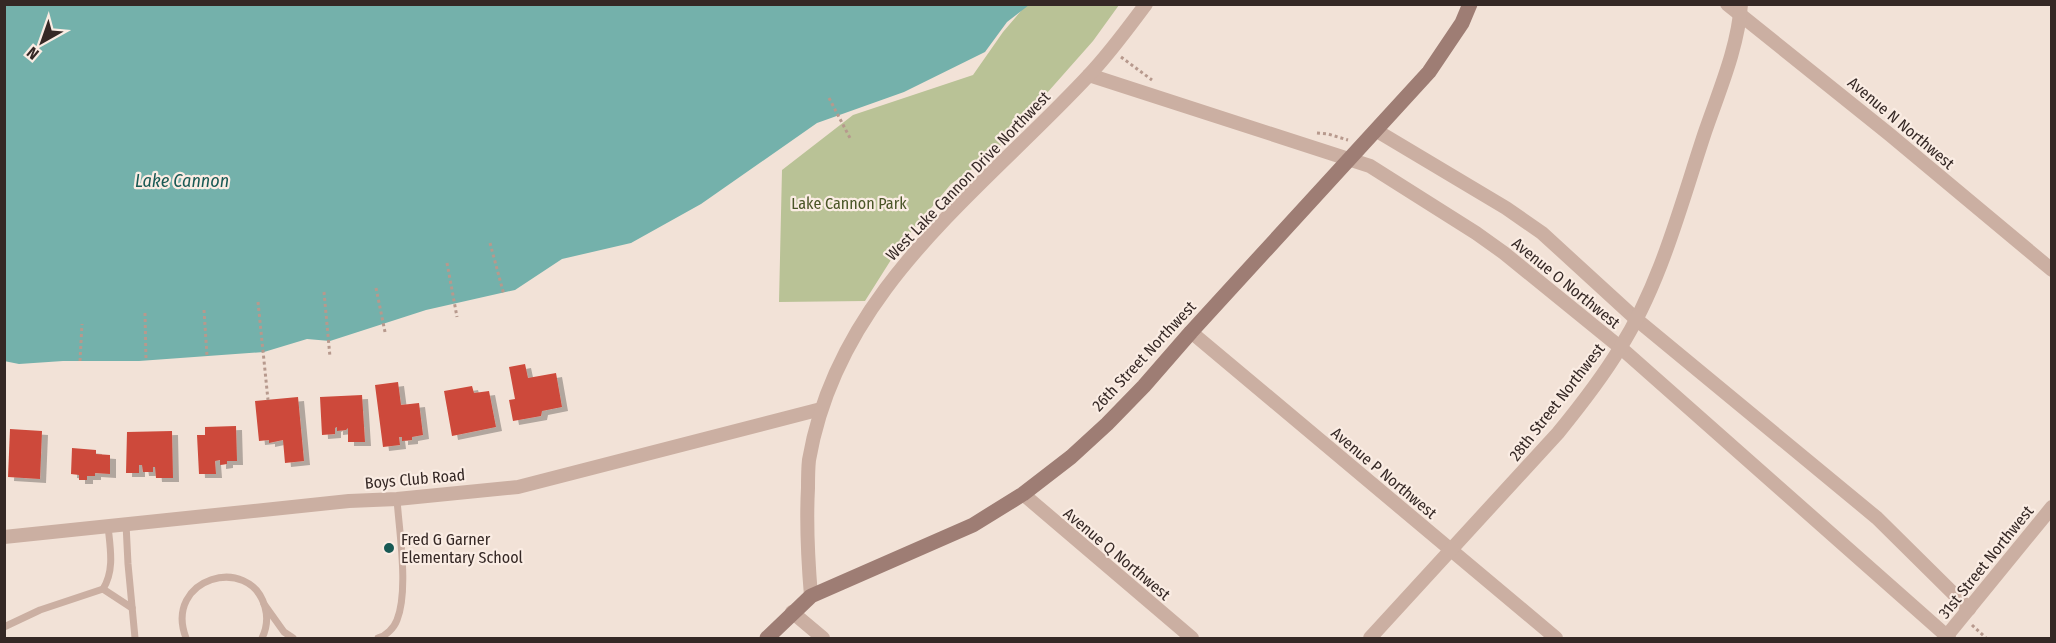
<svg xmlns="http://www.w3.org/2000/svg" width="2056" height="643" viewBox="0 0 2056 643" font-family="'Fira Sans Condensed',sans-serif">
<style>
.green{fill:#b9c296}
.water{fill:#74b1ab}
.building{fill:#cd493a;filter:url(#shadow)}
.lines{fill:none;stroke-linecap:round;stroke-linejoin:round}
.path{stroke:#b7998d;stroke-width:3;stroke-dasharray:3 3;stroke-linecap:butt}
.lane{stroke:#cbafa2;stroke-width:7}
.street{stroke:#cbafa2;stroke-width:14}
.secondary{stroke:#9e7d74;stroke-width:15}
.poi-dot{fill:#185954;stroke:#faece3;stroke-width:2}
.labels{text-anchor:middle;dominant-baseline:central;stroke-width:4.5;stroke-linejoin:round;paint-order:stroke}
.street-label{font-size:16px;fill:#352825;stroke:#faece3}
.park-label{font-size:16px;fill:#4a5527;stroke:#faece3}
.poi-label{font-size:16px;fill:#352825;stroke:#faece3;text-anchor:start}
.water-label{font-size:18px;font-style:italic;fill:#185954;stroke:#faece3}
</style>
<defs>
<filter id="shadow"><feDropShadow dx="6" dy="4" stdDeviation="0" flood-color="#0004"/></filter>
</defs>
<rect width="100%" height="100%" fill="#f2e2d7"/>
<!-- green -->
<polygon class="green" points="1026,5 1119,5 1093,41 992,155 951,184 901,244 865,301 779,302 782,170 853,115 973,75 1003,32"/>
<!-- water -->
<polygon class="water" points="4,5 5,4 1029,5 1007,22 985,52 904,92 817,123 701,204 631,243 562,259 515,290 426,310 330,341 307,339 264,352 139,361 63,361 19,364 4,361"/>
<!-- building -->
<g class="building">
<polygon points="525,364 528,378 556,373 562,407 542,411 541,416 513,421 509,400 515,399 509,367"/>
<polygon points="398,382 401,405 419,403 423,435 412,437 412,440 402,441 402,437 399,437 400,445 383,447 375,385"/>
<polygon points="472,386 474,393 489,391 496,427 452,436 444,391"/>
<polygon points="362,395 365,442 348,442 348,428 346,430 337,431 337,427 335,428 335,434 322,435 320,397"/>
<polygon points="298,397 304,461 285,463 283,440 269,443 269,440 259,441 255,401"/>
<polygon points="236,426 237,461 227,461 227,464 220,465 220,460 215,461 216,474 199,474 197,435 205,435 205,427"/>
<polygon points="10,429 42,431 40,479 8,477"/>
<polygon points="172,431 173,478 156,478 155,467 153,467 153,472 143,472 142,465 139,465 139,473 126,473 127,432"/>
<polygon points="72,448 96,450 96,454 110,455 110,474 95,473 95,476 87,476 87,480 79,480 79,475 71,474"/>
</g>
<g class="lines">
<!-- path -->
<g class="path">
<polyline points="1121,57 1152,80"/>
<polyline points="829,98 850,138"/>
<polyline points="1317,133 1328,134 1348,140"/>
<polyline points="490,243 504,295"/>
<polyline points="447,263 457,317"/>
<polyline points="376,288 385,332"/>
<polyline points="324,292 330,357"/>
<polyline points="258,302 268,400"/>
<polyline points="204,310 207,356"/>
<polyline points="1599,310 1618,323"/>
<polyline points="145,313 146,360"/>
<polyline points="80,361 82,324"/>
<polyline points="1972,625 1986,638"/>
</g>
<!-- lane -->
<g class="lane">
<polyline points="126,524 128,564 135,638"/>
<polyline points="103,589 132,608"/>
<polyline points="264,604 284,632 293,638"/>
<path d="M4,627l36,-17 63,-21c12,-19 7,-42 5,-63"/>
<path d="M186,638c-23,-60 64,-85 79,-31 3,11 2,21 -3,31"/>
<path d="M378,638c8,-2 16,-10 19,-18 12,-30 2,-89 0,-121"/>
</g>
<!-- street -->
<g class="street">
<polyline points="1727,4 1889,134 2052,270"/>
<polyline points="1089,75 1370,166 1476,233 1504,253 1621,348 1949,638"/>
<polyline points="1377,131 1506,208 1542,233 1636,319 1877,518 1969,609"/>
<polyline points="1191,332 1556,638"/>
<polyline points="1023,494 1192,638"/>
<polyline points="4,537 349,501 397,499 518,487 821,409"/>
<path d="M811,596c-3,-36 -5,-72 -3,-108 0,-9 0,-19 1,-28 29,-170 170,-267 280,-385 21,-22 39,-47 57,-71"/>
<polyline points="792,612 823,638"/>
<path d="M1370,638l188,-205c22,-27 44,-55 62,-85 41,-65 61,-144 85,-216 14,-41 33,-84 36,-128"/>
<polyline points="1945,638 2052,507"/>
</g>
<!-- secondary -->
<polyline class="secondary" points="767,638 811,596 973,525 1023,494 1071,457 1107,424 1144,386 1191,332 1429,72 1462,23 1470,4"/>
</g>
<!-- markers -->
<circle class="poi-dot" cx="389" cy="548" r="6"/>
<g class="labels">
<!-- street labels -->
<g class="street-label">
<text transform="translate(1901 123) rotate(40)">Avenue N Northwest</text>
<text transform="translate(968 176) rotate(-46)">West Lake Cannon Drive Northwest</text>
<text transform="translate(1566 283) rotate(39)">Avenue O Northwest</text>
<text transform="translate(1144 356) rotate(-47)">26th Street Northwest</text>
<text transform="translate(1557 402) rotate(-52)">28th Street Northwest</text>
<text transform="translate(1384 473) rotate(40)">Avenue P Northwest</text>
<text transform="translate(415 479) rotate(-5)">Boys Club Road</text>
<text transform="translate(1117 554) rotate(40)">Avenue Q Northwest</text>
<text transform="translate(1986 562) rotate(-51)">31st Street Northwest</text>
</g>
<!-- park labels -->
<g class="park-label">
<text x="849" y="203">Lake Cannon Park</text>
</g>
<!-- poi labels -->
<g class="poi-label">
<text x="401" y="539">Fred G Garner<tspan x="401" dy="18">Elementary School</tspan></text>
</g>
<!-- water labels -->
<g class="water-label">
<text x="182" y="181">Lake Cannon</text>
</g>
</g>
<!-- border -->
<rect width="2056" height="643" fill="none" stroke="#352825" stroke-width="12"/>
<!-- north arrow -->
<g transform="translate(42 42) rotate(220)" stroke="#faece3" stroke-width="4.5" paint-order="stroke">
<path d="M0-4.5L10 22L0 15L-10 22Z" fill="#352825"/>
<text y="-9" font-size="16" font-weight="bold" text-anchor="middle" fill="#352825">N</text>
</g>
</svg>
